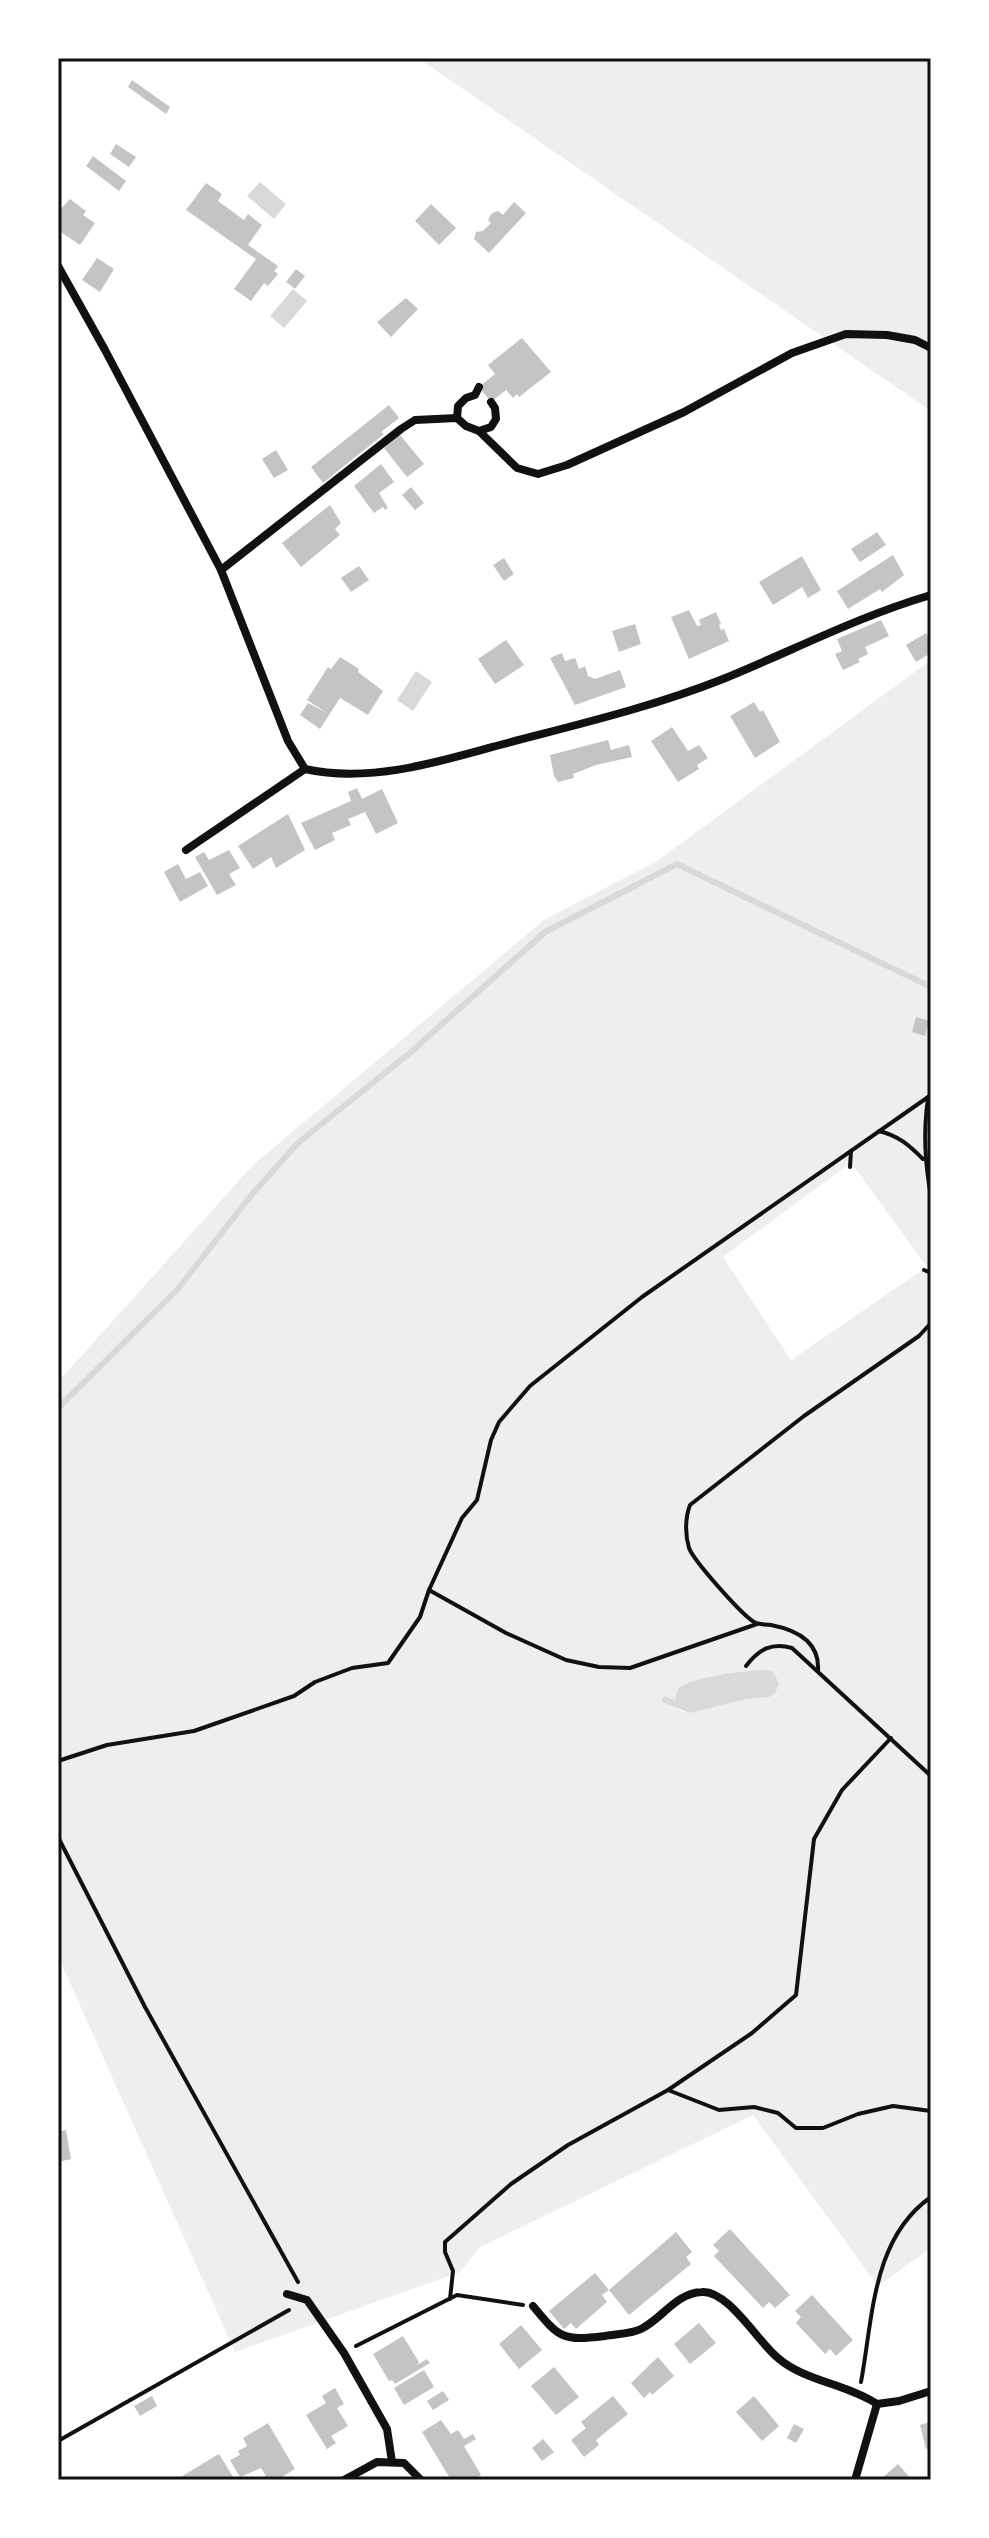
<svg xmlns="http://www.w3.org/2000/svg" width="989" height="2538" viewBox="0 0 989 2538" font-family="Helvetica,sans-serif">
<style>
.green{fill:#eee;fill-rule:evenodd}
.water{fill:#d9d9d9}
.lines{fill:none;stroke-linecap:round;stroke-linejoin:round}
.stream{stroke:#d9d9d9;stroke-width:6}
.building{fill:#c4c4c4}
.path{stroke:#111;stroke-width:4}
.minor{stroke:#111;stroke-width:8}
.neatline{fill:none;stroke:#111;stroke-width:3}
</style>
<rect width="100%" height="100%" fill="#fff"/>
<!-- green -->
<g class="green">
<polygon points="418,58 931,58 931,411"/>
<path d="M931,660v1588l-53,38 -125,-171 -273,132 -20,25 -225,80 -177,-396v-574l195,-217 291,-245 113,-59zM845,1167l10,1 72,99 -136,93 -68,-103zM749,1671l20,26 -22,2 -57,14 -8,-2 -18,-15 11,4 8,-15z"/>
</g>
<!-- water -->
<g class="water">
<polygon points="260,182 286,204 274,219 247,196"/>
<polygon points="293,289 307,301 284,328 270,316"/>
<polygon points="416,671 432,682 413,711 397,700"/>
<path d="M768,1670l6,3 5,11 -4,9 -6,4 -22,2 -57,14 -28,-11 2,-6 11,4c1,-5 1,-8 4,-12 11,-11 73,-18 89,-18z"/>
</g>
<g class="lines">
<!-- stream -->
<polyline class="stream" points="58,1408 177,1290 253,1193 298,1143 411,1052 545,932 677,864 931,987"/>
</g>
<!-- building -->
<g class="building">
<polygon points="132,80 170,107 166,114 128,87"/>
<polygon points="116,144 136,157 129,167 110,154"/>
<polygon points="93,156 126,181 119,191 86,166"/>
<polygon points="206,183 222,194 218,201 244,220 248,214 262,225 248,245 278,266 274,271 278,274 268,286 264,283 251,301 234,289 256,259 186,210"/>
<polygon points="70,199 86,211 83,215 95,223 80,245 58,230 61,221 58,218 58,212"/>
<polygon points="514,202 526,213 489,253 474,239 476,232 483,231 491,223 488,220 492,213 498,211 503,215"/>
<polygon points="431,204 456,228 439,245 415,221"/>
<polygon points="97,258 114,269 100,292 82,280"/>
<polygon points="296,269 305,276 295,289 286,282"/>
<polygon points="406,298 418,309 391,337 377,322"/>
<polygon points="522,338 551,372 519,397 517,394 513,398 506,390 491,402 479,387 495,374 488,365"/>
<polygon points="389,405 399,418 381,432 384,434 323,483 311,467"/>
<polygon points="400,435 424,464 407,477 384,448"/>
<polygon points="276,450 288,470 274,478 262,459"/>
<polygon points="381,464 394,482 379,493 388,508 385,510 383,507 374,513 354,486"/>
<polygon points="411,487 424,503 415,510 402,495"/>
<polygon points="330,505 341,523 335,529 340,535 301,567 282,543"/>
<polygon points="877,532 886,545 860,562 851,549"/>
<polygon points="893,555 904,575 882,592 880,589 848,609 837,591"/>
<polygon points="802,556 821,590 808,598 802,587 773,605 759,582"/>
<polygon points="504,558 514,574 504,581 493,565"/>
<polygon points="359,566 369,580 351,592 341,578"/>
<polygon points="689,610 697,626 701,625 699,620 716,612 721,624 719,625 721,630 724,629 729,641 689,659 671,617"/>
<polygon points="881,620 889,636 865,647 868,654 858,659 860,662 843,670 835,654 842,651 837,639"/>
<polygon points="635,624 641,644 619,652 612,631"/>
<polygon points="926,633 931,641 931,653 916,662 906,645"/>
<polygon points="506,640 524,665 495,684 478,659"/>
<polygon points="562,653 565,661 575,658 579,669 585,666 588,676 595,679 620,670 626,687 575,705 550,658"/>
<polygon points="340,657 359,669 358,672 383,691 368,715 340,698 320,729 300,715 308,703 327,713 307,700 328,667 331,669"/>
<polygon points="754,702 760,712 763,710 780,742 755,758 730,716"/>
<polygon points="672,727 688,751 699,745 708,758 697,765 699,769 678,782 651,741"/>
<polygon points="608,740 611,750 629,745 632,757 596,765 573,774 574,778 558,782 554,776 550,755"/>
<polygon points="357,788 362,799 382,789 398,823 376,834 365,812 348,819 351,825 332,833 335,840 315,850 301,823 351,801 348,792"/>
<polygon points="288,814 305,850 276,868 271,857 253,869 238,846"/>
<polygon points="229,850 240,868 229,874 236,885 217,895 195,857 204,852 209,860"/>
<polygon points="178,864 186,879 200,872 208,886 180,902 164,872"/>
<polygon points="916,1017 929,1021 925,1036 912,1032"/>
<polygon points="66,2130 71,2159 58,2162 58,2132"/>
<polygon points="730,2229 790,2295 775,2308 769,2302 763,2308 714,2256 719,2251 713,2245"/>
<polygon points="676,2232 692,2252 686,2257 691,2264 629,2315 609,2290 602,2295 607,2302 576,2329 571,2323 564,2329 549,2311 595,2273 609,2290"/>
<polygon points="812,2295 853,2340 836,2356 830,2349 825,2354 796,2323 801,2317 795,2311"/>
<polygon points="699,2323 716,2343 690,2364 674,2344"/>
<polygon points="521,2325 542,2350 519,2369 499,2344"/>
<polygon points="403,2336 419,2362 417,2365 427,2359 430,2363 395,2384 392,2380 389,2381 373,2354"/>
<polygon points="658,2357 674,2376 652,2395 650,2392 644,2398 631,2383"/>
<polygon points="554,2367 579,2397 556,2415 531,2386"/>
<polygon points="424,2370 434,2387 404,2405 394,2388"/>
<polygon points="335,2388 344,2404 337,2408 348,2426 331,2436 336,2443 327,2449 306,2415 326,2403 322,2396"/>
<polygon points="443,2391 449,2400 433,2410 427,2401"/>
<polygon points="152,2396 157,2406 140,2416 134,2406"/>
<polygon points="613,2396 628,2414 596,2440 599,2445 584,2457 571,2440 586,2428 581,2422"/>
<polygon points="754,2396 779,2426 762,2441 736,2412"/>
<polygon points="441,2420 451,2434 458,2430 464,2439 473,2434 476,2439 464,2446 481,2475 472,2480 460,2480 458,2477 451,2480 422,2432"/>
<polygon points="930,2422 931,2448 926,2449 920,2425"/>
<polygon points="268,2423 295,2469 277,2480 268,2480 261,2468 240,2477 230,2460 240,2455 238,2451 247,2446 243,2438"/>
<polygon points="794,2424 804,2429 796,2443 787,2438"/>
<polygon points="543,2439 554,2452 542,2461 532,2448"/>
<polygon points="219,2454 235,2480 176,2480 212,2458"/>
<polygon points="898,2464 912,2480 880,2480"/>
</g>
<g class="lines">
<!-- path -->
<g class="path">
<path d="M928,1098c-5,35 -3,64 3,99"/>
<path d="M879,1131c20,5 30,14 44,28"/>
<polyline points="850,1167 851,1151"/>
<polyline points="924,1270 931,1273"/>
<polyline points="429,1590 506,1633 566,1660 599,1667 630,1668 757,1624"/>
<path d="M746,1666c13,-17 26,-24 46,-18l139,128"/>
<path d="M818,1671c2,-29 -21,-41 -47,-46 -6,-1 -12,0 -17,-3 -13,-8 -60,-61 -65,-74 -4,-13 -4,-30 1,-43l114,-89 115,-80 12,-13"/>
<polyline points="58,1761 107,1745 194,1731 294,1696 315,1682 352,1668 388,1663 420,1617 429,1590 462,1518 477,1500 491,1440 499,1422 530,1386 642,1297 931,1095"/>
<polyline points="58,1837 145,2007 298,2282"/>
<polyline points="668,2090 752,2033 796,1995 814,1839 842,1790 891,1738"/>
<polyline points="450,2299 453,2271 445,2252 445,2242 511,2184 568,2145 668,2090 719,2110 754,2107 778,2113 796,2128 823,2128 858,2114 893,2106 931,2111"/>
<polyline points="356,2346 457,2295 523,2305"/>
<path d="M861,2382c12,-64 11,-144 70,-185"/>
<polyline points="58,2441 289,2310"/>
</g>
<!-- minor -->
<g class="minor">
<path d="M58,266l47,84 116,220 67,171 17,28c62,14 131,-6 191,-23 75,-20 154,-38 227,-67 69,-28 136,-63 208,-84"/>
<polyline points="457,418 458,406 466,398 475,395 479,387"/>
<polyline points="479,431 491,427 496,419 495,408 491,402"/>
<polyline points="221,570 401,429 415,420 457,418 466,426 479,431 517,468 538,474 567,465 684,412 792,353 846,334 887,335 915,340 931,348"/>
<polyline points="186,850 305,769"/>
<polyline points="287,2294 307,2300 344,2353 387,2429 392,2462"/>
<path d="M533,2306c27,33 30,35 72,30 11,-2 26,-2 36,-7 22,-11 35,-36 61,-37 26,-2 56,50 76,66 26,23 69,26 99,46"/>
<polyline points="877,2404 899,2401 931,2391"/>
<polyline points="344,2480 377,2462 404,2463 421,2480"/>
<polyline points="855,2480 877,2404"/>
</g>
</g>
<!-- border -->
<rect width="989" height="2538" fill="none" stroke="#ffffff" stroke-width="120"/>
<rect x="60" y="60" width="869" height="2418" class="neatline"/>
</svg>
